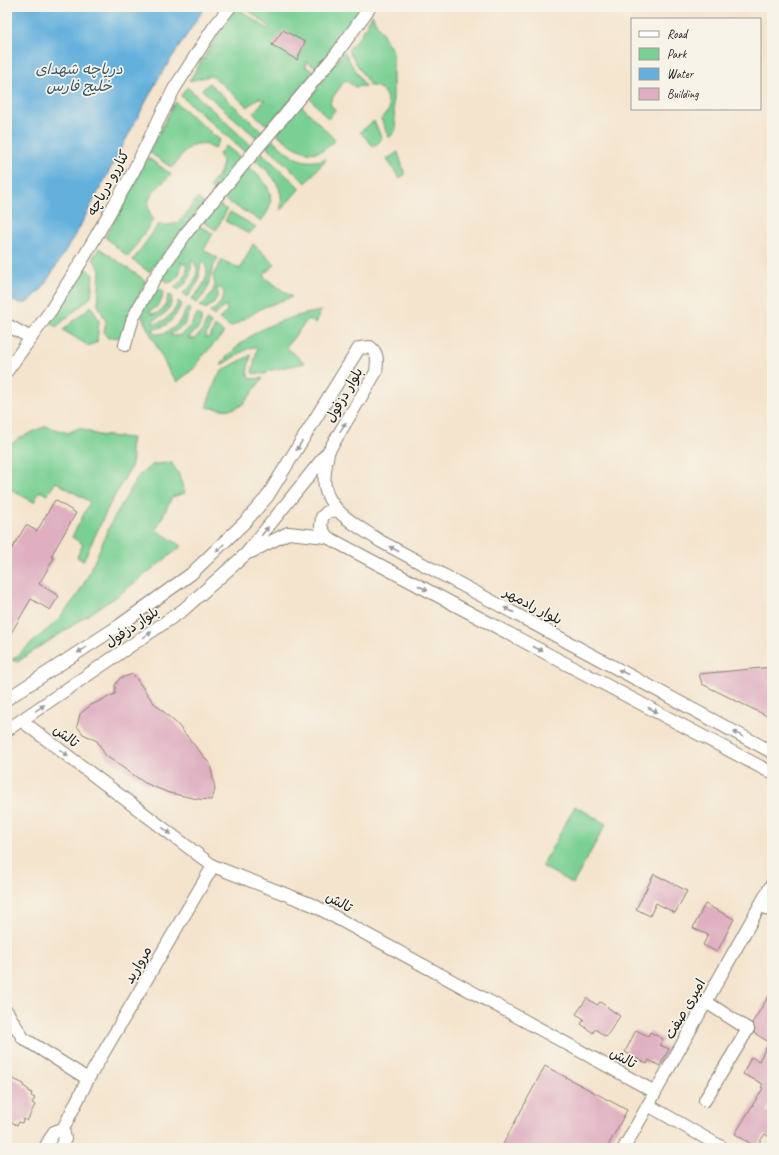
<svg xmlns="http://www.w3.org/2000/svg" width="779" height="1155" viewBox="0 0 779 1155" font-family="Caveat,'Playpen Sans Arabic',sans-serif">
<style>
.green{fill:#7ad094;stroke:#4b7658}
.water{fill:#64b0dd;stroke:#40667c}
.building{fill:#dfafc1}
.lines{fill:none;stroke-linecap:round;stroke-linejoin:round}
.minor-casing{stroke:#888074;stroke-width:14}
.minor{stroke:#fff;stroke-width:12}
.oneway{fill:#999}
.labels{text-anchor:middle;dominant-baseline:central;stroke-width:3.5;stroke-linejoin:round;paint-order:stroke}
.street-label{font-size:14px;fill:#1c1c1c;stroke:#f7f3e8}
.water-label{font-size:15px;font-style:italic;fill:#395769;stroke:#f7f3e8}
</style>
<rect width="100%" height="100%" fill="#f7f3e8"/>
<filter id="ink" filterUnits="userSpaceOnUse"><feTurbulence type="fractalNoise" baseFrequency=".025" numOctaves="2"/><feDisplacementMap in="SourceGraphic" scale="8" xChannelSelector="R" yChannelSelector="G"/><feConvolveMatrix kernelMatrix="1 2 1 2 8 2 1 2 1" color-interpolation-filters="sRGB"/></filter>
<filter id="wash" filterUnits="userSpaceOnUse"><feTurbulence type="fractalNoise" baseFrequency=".012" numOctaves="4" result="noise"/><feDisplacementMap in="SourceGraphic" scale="16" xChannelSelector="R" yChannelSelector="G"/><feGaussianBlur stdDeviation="0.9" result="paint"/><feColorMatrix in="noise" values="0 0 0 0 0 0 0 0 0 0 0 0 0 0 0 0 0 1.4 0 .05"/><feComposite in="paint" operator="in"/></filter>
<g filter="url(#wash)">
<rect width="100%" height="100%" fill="#f4e4cd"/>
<!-- green -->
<g class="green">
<polygon points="236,7 268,29 270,27 244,7 361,7 335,46 316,68 306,61 306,67 314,72 268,126 253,113 265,100 258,98 248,107 215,78 210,76 189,81"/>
<path d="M372,15l21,37v50l3,28 -7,8 -8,-19 8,-9c0,-11 -6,-25 -19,-24l-22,-36 12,-14z"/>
<polygon points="344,52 365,86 355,87 345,80 331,100 330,104 335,110 328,119 309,97"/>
<polygon points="209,83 264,133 258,139 202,90"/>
<polygon points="187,87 252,146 245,152 181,96"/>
<path d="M175,102l45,38 -6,9c-21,-14 -30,3 -42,19l-23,-16z"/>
<path d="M300,104l35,36c-21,24 -39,9 -58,-6z"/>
<polygon points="374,121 382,139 374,147 360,132"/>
<path d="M273,140c17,16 28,26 53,19l-20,24 -40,-37z"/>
<path d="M226,146l15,12 -27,34 -5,-5c9,-10 18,-20 10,-33z"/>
<path d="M261,152l39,36 -20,23c6,-22 -8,-38 -26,-51z"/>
<polygon points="398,152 405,175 399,178 387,159"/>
<path d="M147,157l24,17c-14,16 -31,23 -18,46l-25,37 -23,-20 25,-44z"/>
<path d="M247,166c20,15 34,32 14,55l-41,-24z"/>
<path d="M197,198l7,5 -55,69 -16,-12 26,-36c22,5 26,-10 38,-26z"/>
<polygon points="216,203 227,210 216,230 202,221"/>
<polygon points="230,212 256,227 249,234 225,221"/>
<path d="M197,225l16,8 -9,17 14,8c-12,18 -4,30 -22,45l-5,-4c10,-9 21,-23 13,-36h-3l-3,19 -10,15 -5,-4c9,-6 19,-20 11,-31l-3,-1c1,12 -2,22 -13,29l-4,-3c8,-5 15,-13 12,-23l-5,-1c0,10 -3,16 -12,20l-10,-7z"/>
<path d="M253,244l22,20 -11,10 1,4 27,19 -28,10 -33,20 -12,-8 8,-8 -1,-6 -12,11 -4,-4c8,-5 13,-10 14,-20l-4,-4h-3l1,7 -5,9 -8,5 -5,-3 7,-6 6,-9 2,-6 -2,-10 9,-15 18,9z"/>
<polygon points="99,248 146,281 134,305 122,337 108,338 104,333 106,321 98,305 100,270 93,259 94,256"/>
<polygon points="85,267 93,275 91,297 56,327 49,321"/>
<path d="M154,286l9,5c0,10 -4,16 -14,20l4,3c10,0 14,-10 15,-19l4,1c-1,14 -6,18 -18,24l-1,4c12,-1 23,-12 25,-23l4,3c-7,12 -13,24 -29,25l2,5c16,1 27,-13 32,-27l4,3 -7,15 -14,10c14,5 22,-11 27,-21l4,2c2,11 -7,16 -13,22l6,1 7,-6 6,-13 4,3 -6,15 5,-1 5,-11 9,7 -24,26 -3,7 -20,16 -7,-9 -30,-60z"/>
<polygon points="91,306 99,320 97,342 89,346 63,330"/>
<path d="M321,311l-6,12 -7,-4 -22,28 19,16 -37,8 -2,3 -14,-1 5,-24 -2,-2 -6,1 -28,17c2,-5 7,-9 12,-14 23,-24 56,-35 88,-40z"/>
<path d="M251,355c-1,8 -7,18 0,24l12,-1c-22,28 -19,36 -57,29l11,-29 6,-8z"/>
<polygon points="46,426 68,433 79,428 98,435 132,438 130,450 133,458 131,467 110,504 83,561 77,557 83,544 72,537 90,502 56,482 47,495 40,491 34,502 7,488 7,448 19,438"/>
<polygon points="171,462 178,473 185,493 172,497 156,530 182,546 120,594 17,662 12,660 56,622 77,596 88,576 112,521 139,475 152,465"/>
<polygon points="575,806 606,824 573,884 542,866"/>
</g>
<!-- water -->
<polygon class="water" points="7,7 205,7 158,79 78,230 42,289 27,303 20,303 7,299"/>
<g id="blocks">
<!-- building -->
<g class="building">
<polygon points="283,30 305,42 297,60 272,45"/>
<polygon points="55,500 76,513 51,556 54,558 39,584 59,596 50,610 31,599 7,640 7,557 26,525 37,531"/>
<polygon points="772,667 772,713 765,715 702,684 699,674"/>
<polygon points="133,674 153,702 177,724 210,764 215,789 212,800 198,799 169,793 145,783 106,756 97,741 83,734 77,726 80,714 91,705 115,694 115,685 120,678"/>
<polygon points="654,874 687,891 675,913 656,903 650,916 636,909"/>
<polygon points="705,904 734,919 717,952 703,945 708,935 693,928"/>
<polygon points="772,991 772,1102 766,1111 772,1115 772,1139 765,1134 756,1147 735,1134 763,1088 761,1087 763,1084 743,1074 751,1057 759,1061 769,1042 754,1033 755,1029 752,1023"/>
<polygon points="587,998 597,1005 600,1002 620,1016 606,1037 595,1029 593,1033 581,1024 584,1019 576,1014"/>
<polygon points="636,1030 648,1036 650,1032 663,1039 660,1045 669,1049 660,1066 649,1060 647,1064 625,1052"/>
<polygon points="545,1066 627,1110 607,1148 501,1148"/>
<polygon points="11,1078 24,1084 23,1086 29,1090 29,1092 32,1093 31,1096 35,1098 32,1103 35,1105 27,1121 24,1119 22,1123 19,1122 17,1125 7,1120 7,1079 10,1080"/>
</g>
</g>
</g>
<g filter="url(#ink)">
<use href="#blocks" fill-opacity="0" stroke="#888074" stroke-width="1"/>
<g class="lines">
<!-- minor casing -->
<g class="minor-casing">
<g id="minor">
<polyline points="7,325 31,338"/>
<polyline points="125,345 133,318 154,279 187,232 337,53 370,7"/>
<polyline points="7,371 51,310 84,257 132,174 174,89 214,27 230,7"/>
<path d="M328,453c-2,11 -5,23 -3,34 5,26 35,40 55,54l392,211"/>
<polyline points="327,537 321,527 322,517 327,512 337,510"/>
<polyline points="251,552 288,533 327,537 772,773"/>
<path d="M7,699l113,-74 71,-51 54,-52 22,-25 92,-149 11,-1c9,7 7,15 6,25l-48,80 -82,102 -63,56 -176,120"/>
<polyline points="22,721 213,866 313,905 655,1092"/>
<polyline points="761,905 772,911"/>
<polyline points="7,1012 23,1038 88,1079"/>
<polyline points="705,1100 748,1029 706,1002"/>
<polyline points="648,1105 723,1148"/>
<polyline points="45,1148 54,1132 63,1129"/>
<polyline points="60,1148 65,1139 63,1129 88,1079 213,866"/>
<polyline points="624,1148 772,884"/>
</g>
</g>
<!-- minor -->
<use href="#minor" class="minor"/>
</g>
<!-- one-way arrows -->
<defs><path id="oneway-solid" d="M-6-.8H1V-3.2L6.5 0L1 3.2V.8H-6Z"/></defs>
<g class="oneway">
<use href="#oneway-solid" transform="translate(343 427) rotate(-59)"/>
<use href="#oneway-solid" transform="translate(299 446) rotate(121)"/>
<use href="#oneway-solid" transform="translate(265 531) rotate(-51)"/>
<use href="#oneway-solid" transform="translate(220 548) rotate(135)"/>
<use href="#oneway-solid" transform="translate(394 549) rotate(-152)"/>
<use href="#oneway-solid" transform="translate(423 588) rotate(28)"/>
<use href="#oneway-solid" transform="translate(509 610) rotate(-152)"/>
<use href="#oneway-solid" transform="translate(147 635) rotate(-34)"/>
<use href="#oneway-solid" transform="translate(538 649) rotate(28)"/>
<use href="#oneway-solid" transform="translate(82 650) rotate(147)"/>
<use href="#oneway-solid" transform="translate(623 672) rotate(-152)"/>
<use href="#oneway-solid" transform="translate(40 708) rotate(-34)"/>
<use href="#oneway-solid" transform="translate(653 710) rotate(28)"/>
<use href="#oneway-solid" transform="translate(738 734) rotate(-152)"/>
<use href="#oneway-solid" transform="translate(64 753) rotate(37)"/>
<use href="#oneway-solid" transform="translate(167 831) rotate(37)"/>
</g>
</g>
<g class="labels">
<!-- street labels -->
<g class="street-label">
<text transform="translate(108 183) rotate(-61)">کناررو دریاچه</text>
<text transform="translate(344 395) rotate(-60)">بلوار دزفول</text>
<text transform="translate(533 606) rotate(28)">بلوار رادمهر</text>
<text transform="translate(132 627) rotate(-34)">بلوار دزفول</text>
<text transform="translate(66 736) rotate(37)">تالش</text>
<text transform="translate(339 902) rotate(29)">تالش</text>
<text transform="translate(138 965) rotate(-60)">مروارید</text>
<text transform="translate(685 1009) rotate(-60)">امیری صفت</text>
<text transform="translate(623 1058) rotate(29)">تالش</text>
</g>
<!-- water labels -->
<g class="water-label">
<text x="79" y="69">دریاچه شهدای<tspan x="79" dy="17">خلیج فارس</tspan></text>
</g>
</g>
<!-- margin -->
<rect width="779" height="1155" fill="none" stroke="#f7f3e8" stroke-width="24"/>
<!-- legend -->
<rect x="631" y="18" width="130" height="92" fill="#f7f3e8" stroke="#9f9d96"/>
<rect x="639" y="31" width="20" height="6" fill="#ffffff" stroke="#9f9d96"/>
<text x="667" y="38" font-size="12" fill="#1c1c1c">Road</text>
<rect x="639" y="48" width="20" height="12" fill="#7ad094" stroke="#9f9d96"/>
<text x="667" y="58" font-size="12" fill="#1c1c1c">Park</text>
<rect x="639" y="68" width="20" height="12" fill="#64b0dd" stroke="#9f9d96"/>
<text x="667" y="78" font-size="12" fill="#1c1c1c">Water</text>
<rect x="639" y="88" width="20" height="12" fill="#dfafc1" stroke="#9f9d96"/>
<text x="667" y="98" font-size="12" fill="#1c1c1c">Building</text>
</svg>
